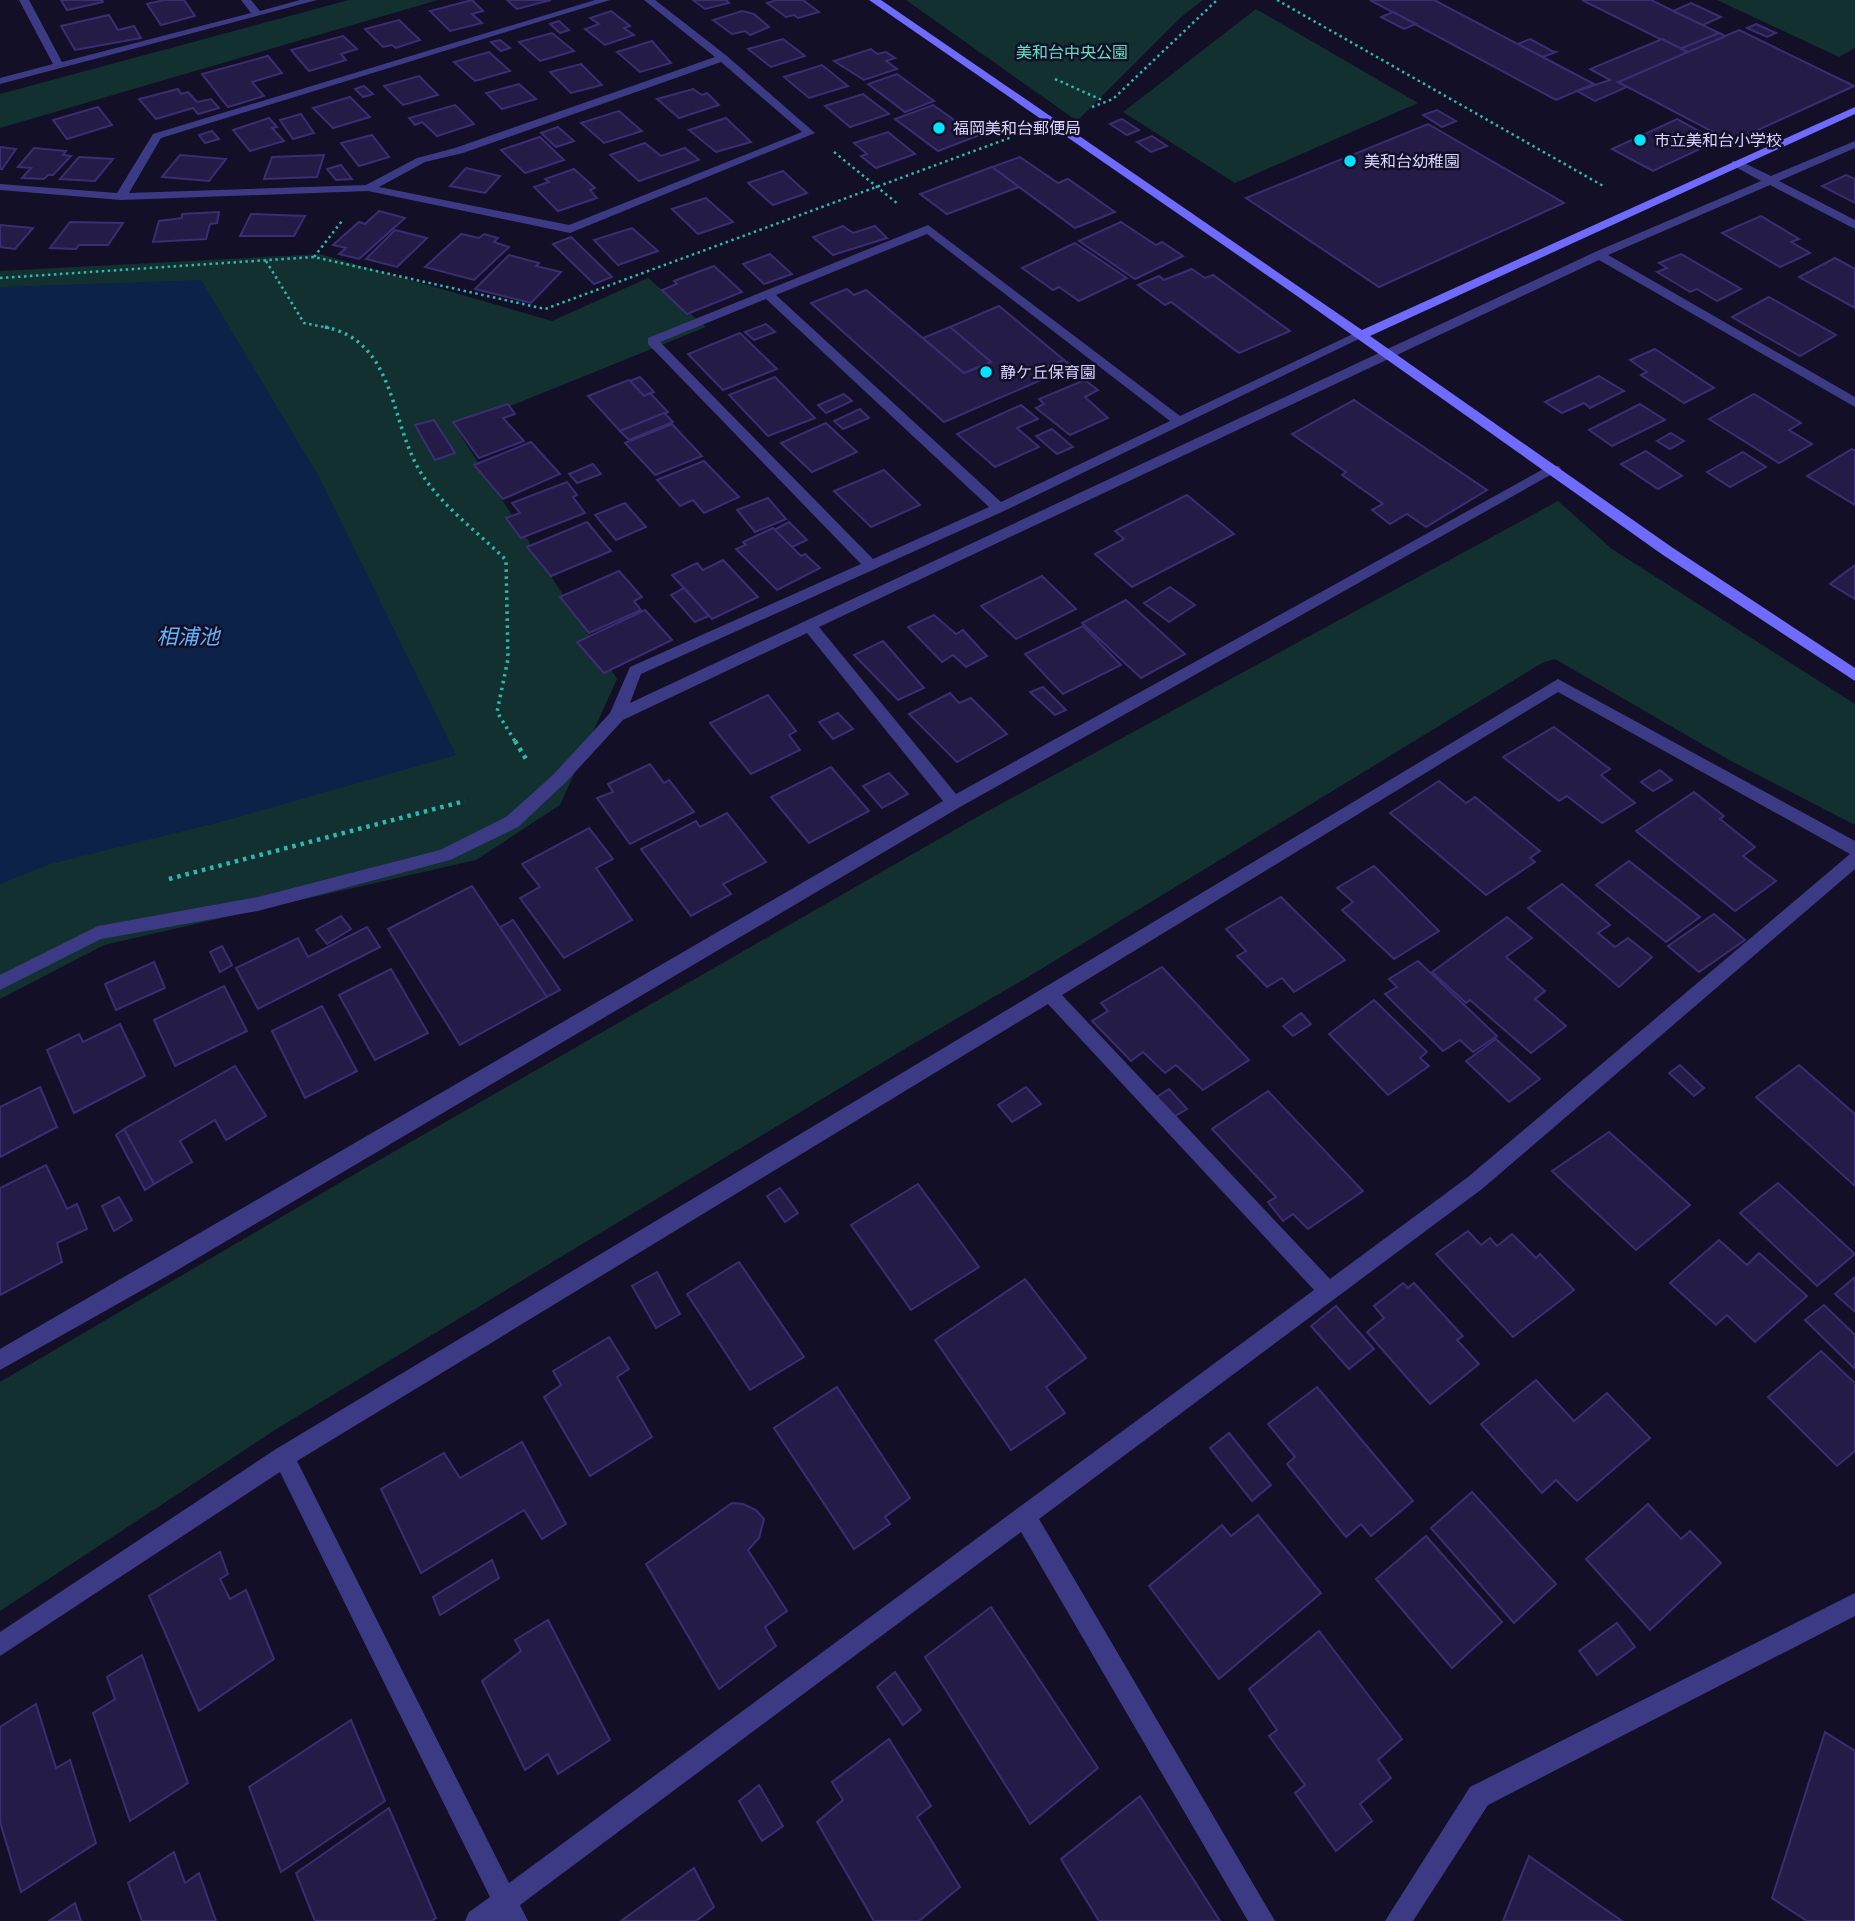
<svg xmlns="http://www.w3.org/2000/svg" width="1855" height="1921" viewBox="0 0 1855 1921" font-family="Ubuntu,'Noto Sans JP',sans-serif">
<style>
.green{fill:#12302f}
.water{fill:#0c2248}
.building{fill:#241b47;stroke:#3b2d73;stroke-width:2}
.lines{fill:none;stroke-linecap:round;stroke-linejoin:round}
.path-far2{stroke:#2fb8b0;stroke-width:2.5;stroke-dasharray:2.5 3.5;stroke-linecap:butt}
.path-far1{stroke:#2fb8b0;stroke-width:3.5;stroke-dasharray:2.5 4.5;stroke-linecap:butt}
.path{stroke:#2fb8b0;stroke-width:4.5;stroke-dasharray:3.5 5;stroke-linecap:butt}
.street{fill:#3d3a85;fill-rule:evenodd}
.secondary{fill:#6f6bff;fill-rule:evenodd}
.poi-dot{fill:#00e5ff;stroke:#130f26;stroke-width:2.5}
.labels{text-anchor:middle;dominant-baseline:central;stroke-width:5;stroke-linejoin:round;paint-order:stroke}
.far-park-label{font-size:16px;fill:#5fe0c0;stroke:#130f26}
.far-poi-label{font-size:16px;fill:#d9d4ff;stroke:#130f26;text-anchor:start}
.water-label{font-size:21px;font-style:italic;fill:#62b6ff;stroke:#130f26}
</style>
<rect width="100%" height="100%" fill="#130f26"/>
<!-- green -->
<g class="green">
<polygon points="349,0 438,0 0,128 0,94"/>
<polygon points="906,0 1203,0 1180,18 1077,121"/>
<polygon points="1717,0 1855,0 1855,48 1839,57"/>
<polygon points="1256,9 1418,103 1235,183 1123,112"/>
<polygon points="320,254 552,321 648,278 706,327 456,428 617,679 560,805 476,860 104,945 0,999 0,271"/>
<polygon points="1558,501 1612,549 1855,704 1855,825 1731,761 1555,659 1542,663 1028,977 908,1047 278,1428 0,1611 0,1382 341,1182 986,812"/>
</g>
<!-- water -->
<polygon class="water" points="201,280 319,477 456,755 228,820 50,864 0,884 0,287"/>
<!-- building -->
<g class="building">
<polygon points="61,0 102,0 103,2 67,10"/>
<polygon points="164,0 184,0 195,16 161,25 147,4"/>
<polygon points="472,0 483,11 472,14 482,23 450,31 430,11"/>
<polygon points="507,0 551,0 517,9"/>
<polygon points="693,0 726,0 729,3 705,9"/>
<polygon points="777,0 803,0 819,12 798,18 794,15 786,17 767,3"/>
<polygon points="1370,0 1434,0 1594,84 1556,100"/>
<polygon points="1582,0 1651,0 1719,33 1680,49"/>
<polygon points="1691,3 1721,17 1703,25 1673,11"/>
<polygon points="611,11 630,26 624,28 634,35 605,45 585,29 599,24 590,18"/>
<polygon points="742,11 754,14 769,27 750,35 745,31 732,34 713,20"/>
<polygon points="1393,12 1416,24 1404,29 1381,17"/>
<polygon points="109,15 118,30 134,26 141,38 75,50 61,26"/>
<polygon points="399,20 420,40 396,48 392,45 383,47 365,29"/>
<polygon points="559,21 569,30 560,33 550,24"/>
<polygon points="1756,24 1776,33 1767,37 1747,28"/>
<polygon points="1739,30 1854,86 1732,142 1618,82"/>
<polygon points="552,33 574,51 540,61 519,42"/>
<polygon points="1719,33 1726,36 1688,52 1680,49"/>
<polygon points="343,36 357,49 341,54 346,60 309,71 291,50"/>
<polygon points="783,39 805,56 771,67 748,49"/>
<polygon points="1530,39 1552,51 1556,52 1543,57 1518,44"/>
<polygon points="1662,39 1688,52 1618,82 1627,87 1595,101 1577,91 1610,80 1590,69"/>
<polygon points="500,40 510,48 501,51 491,42"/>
<polygon points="652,41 671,63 640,72 617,52"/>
<polygon points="871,49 877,54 886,52 895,58 886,61 897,69 864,80 834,61"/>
<polygon points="489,52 510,71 475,81 454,62"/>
<polygon points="268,56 282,73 252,82 264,96 228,107 202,74"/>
<polygon points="581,64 602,85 571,93 550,72"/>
<polygon points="822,65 848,86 809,98 784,77"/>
<polygon points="897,74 934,101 905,112 868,84"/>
<polygon points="419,76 438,95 403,105 384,86"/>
<polygon points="519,84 536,99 502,109 486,93"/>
<polygon points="364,86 373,94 363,97 355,89"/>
<polygon points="178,89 181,94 188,92 197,102 211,99 219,108 198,114 193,108 156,119 139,99"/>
<polygon points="693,89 702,95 707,93 719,105 679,118 657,99"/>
<polygon points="863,94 889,114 850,127 825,106"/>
<polygon points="350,97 370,117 333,128 313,108"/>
<polygon points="455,105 474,124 437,136 422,122 415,125 409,118"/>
<polygon points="933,105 977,136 938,151 895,119"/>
<polygon points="98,107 112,125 67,139 53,120"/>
<polygon points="1437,110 1456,121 1442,127 1423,115"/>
<polygon points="619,111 642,131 604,143 581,123"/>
<polygon points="301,114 314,133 293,139 280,120"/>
<polygon points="269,118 277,127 272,128 284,141 250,151 233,130"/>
<polygon points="726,118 751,142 716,152 689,130"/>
<polygon points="1122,119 1139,130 1127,135 1110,124"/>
<polygon points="1677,119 1717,141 1653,171 1612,149"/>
<polygon points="1428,124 1564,203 1379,287 1246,198"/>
<polygon points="558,127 574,141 556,147 541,133"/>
<polygon points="212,131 219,139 205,143 199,135"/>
<polygon points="888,132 915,154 876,168 861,156 867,154 854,143"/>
<polygon points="372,135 389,157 359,166 341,143"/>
<polygon points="1152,136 1167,146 1151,152 1137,142"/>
<polygon points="540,137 564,160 525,173 501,150"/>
<polygon points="645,143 661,156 685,148 699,160 639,181 610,155"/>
<polygon points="0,147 16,149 2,169 0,169"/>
<polygon points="34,148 66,151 63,155 71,156 53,175 48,175 44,179 22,178 31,168 18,167"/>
<polygon points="180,155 226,159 209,181 162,177"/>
<polygon points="324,155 317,177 264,179 272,157"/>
<polygon points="79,157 113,159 95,181 60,179"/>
<polygon points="1020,157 1058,183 1068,179 1115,212 1075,228 992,167"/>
<polygon points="341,165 352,179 336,180 327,169"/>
<polygon points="992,167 1019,187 947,214 920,194"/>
<polygon points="466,168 500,176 485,193 450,186"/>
<polygon points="574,169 595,188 590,190 597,198 558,211 534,187 549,182 545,179"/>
<polygon points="783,171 807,193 773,205 748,183"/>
<polygon points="1846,175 1855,179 1855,203 1822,186"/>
<polygon points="706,198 733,222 698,234 672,209"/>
<polygon points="379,211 405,218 359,259 339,254 346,248 333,245 359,222 365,224"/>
<polygon points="219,212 217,223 210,224 206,239 153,242 159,221 182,218 182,214"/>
<polygon points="251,214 305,216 294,236 240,236"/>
<polygon points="1761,216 1799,239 1791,242 1810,253 1780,267 1722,233"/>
<polygon points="70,222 123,223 108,245 79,245 76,249 50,248"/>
<polygon points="1121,222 1156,245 1162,242 1183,256 1135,279 1079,241"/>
<polygon points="0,225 33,228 15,249 0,247"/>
<polygon points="843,226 853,233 875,226 887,238 833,255 813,237"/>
<polygon points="632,228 658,251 618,265 594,240"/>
<polygon points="395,230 427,238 397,267 366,259"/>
<polygon points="461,234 479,238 484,234 498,238 494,242 509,247 474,280 425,267"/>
<polygon points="571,237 612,277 594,284 553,244"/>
<polygon points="1075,243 1127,278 1079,301 1059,287 1053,290 1022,268"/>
<polygon points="770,254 792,274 764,284 743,264"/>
<polygon points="1681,254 1741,289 1717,301 1697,289 1690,292 1657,272 1667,268 1659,263"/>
<polygon points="509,255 539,263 536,266 561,272 531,303 475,289"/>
<polygon points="1835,258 1855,269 1855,308 1799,277"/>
<polygon points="714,266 742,292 687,314 662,290 677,284 674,281"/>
<polygon points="1192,269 1205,278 1213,275 1290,331 1239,353 1171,302 1165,305 1138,285 1159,276 1164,280"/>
<polygon points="847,289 854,295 866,290 964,373 991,362 950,327 999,306 1064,360 1047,367 1055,374 944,422 811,303"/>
<polygon points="1769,297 1836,335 1800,356 1732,317"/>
<polygon points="766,324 775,332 754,340 745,332"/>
<polygon points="950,327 991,362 964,373 923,338"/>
<polygon points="740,333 777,369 723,390 688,354"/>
<polygon points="1655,349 1714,388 1684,403 1641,375 1647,372 1630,360"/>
<polygon points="1064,360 1072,366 1055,374 1047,367"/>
<polygon points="1599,376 1624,391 1590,408 1584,403 1562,413 1545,402"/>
<polygon points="640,377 654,392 644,396 630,381"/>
<polygon points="775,377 815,418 768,436 729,395"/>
<polygon points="629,380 644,396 650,393 668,412 620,431 588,396"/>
<polygon points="1085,380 1098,390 1085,397 1108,418 1070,435 1036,408 1044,404 1039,399"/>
<polygon points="844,394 852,401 826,413 818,405"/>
<polygon points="1754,394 1801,423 1789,430 1812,444 1779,463 1709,419"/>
<polygon points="1354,400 1487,490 1426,527 1407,514 1390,524 1372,510 1383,504 1342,475 1346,472 1292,434"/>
<polygon points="508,404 515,414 503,418 524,441 479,458 453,422"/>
<polygon points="1640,404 1665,420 1612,446 1589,430"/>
<polygon points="1021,405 1038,419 1017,428 1039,447 995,467 957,434"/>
<polygon points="860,409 869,418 843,429 834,421"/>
<polygon points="664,413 673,422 629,440 620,431"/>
<polygon points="434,420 455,453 435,460 415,425"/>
<polygon points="826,423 857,452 812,472 781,443"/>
<polygon points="672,424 702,456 655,475 625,443"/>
<polygon points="1052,429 1073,447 1057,454 1036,436"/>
<polygon points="1671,433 1684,441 1670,449 1657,441"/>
<polygon points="531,442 560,474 503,499 474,465"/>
<polygon points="1852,449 1855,451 1855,505 1807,476"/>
<polygon points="1646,451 1682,476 1658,489 1621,464"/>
<polygon points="1743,452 1766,467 1730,487 1707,472"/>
<polygon points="704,461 739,497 704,513 693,500 680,506 657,480"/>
<polygon points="593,464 601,474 577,483 569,474"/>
<polygon points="884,470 920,505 871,527 834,491"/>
<polygon points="567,482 577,495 573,497 585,513 521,538 506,518 520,513 512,503"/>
<polygon points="1187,495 1234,534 1132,587 1095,554 1124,539 1115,531"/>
<polygon points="768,498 786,519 755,532 737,510"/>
<polygon points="625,503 646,527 616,540 595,515"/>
<polygon points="587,522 611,551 551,576 527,547"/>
<polygon points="789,522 807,540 792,547 774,530"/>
<polygon points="773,528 801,556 805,554 820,568 777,590 736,549 746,545 743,542"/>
<polygon points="723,560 758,597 712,619 672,575 697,563 703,570"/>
<polygon points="1855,565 1855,599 1830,584"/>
<polygon points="619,571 642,597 634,601 641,610 589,633 560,597"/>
<polygon points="1042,576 1076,609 1016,639 981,606"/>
<polygon points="1170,587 1195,605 1169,622 1144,603"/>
<polygon points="684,588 709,616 695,622 671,595"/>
<polygon points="1126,600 1185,654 1141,678 1082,623"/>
<polygon points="645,610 672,640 604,673 577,642"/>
<polygon points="934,615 956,634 963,630 987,656 966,667 953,655 942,662 908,627"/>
<polygon points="1083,626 1121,665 1063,694 1025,654"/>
<polygon points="883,641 924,688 898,700 854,655"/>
<polygon points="1043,687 1066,710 1055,715 1030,692"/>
<polygon points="950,693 959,703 971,698 1007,734 957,762 909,714"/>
<polygon points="768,695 796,731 789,735 800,750 751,774 710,723"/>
<polygon points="838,713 853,729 833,739 819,722"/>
<polygon points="1554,727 1610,769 1601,775 1635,803 1602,823 1567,796 1559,801 1503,757"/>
<polygon points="650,764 664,783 669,780 694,812 630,844 597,798 613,792 608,784"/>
<polygon points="831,767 869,811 809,843 771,797"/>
<polygon points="1660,770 1672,780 1653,791 1641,782"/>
<polygon points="889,773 908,794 882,808 863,786"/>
<polygon points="1439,781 1466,803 1475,797 1540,851 1530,858 1535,862 1486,895 1390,813"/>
<polygon points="1694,792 1724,816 1720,819 1755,847 1743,856 1776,881 1735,911 1636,831"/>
<polygon points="727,813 766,862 723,884 731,894 691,916 641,849 696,821 700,827"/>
<polygon points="589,828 613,859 596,868 632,920 564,958 520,898 540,887 522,864"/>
<polygon points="1629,861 1700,917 1666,942 1596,885"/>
<polygon points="1374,866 1439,931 1394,959 1342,910 1353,902 1337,888"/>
<polygon points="1562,884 1610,925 1598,933 1615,947 1628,938 1652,957 1619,987 1528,908"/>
<polygon points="472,886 547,997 460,1045 388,929"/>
<polygon points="1281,897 1345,960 1294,992 1282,978 1267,987 1237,956 1246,951 1226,929"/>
<polygon points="1714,914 1745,940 1699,972 1668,946"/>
<polygon points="341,916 351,929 327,944 316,930"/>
<polygon points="1507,917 1532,938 1506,957 1545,991 1535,999 1566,1026 1531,1053 1470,1000 1466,1003 1432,972"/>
<polygon points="513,920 560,990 547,997 500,927"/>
<polygon points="367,927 380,947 258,1009 236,968 298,938 308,957"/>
<polygon points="222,946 232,965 220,972 210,952"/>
<polygon points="1418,961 1497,1036 1473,1052 1460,1040 1443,1051 1385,994 1397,987 1389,979"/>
<polygon points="154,962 165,988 116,1010 105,984"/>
<polygon points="1162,967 1249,1060 1203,1090 1176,1065 1165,1073 1143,1052 1131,1061 1092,1021 1108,1011 1101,1003"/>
<polygon points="391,969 428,1033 375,1060 339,995"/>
<polygon points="224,986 247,1031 175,1066 154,1020"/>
<polygon points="1374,1000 1427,1052 1420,1058 1429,1066 1388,1095 1329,1034"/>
<polygon points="322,1006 357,1071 305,1098 272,1031"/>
<polygon points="1301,1013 1311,1024 1293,1036 1283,1026"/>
<polygon points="120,1024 145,1076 74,1113 47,1050 79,1034 83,1042"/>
<polygon points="1496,1039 1540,1079 1509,1102 1466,1061"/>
<polygon points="1680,1065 1704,1088 1694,1096 1669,1073"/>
<polygon points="1799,1065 1855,1114 1855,1186 1756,1097"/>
<polygon points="235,1066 266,1116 226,1140 215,1120 180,1141 192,1162 154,1184 124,1129"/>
<polygon points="40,1087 57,1127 0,1157 0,1107"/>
<polygon points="1026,1087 1041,1104 1012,1122 998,1105"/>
<polygon points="1169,1089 1187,1109 1170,1119 1152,1100"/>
<polygon points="1268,1091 1363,1191 1308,1229 1293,1214 1283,1221 1268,1202 1276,1197 1212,1129"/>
<polygon points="124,1129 154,1184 145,1190 116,1135"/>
<polygon points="1609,1132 1690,1205 1636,1250 1552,1171"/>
<polygon points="46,1165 67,1209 77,1204 87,1229 57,1243 62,1262 0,1295 0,1188"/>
<polygon points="1778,1183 1855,1254 1817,1286 1740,1213"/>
<polygon points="918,1184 979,1267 911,1310 851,1225"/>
<polygon points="780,1188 798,1213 785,1222 767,1196"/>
<polygon points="119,1197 132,1220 114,1231 102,1206"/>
<polygon points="1468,1231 1481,1245 1490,1238 1497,1246 1512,1234 1536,1258 1540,1254 1574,1290 1513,1337 1436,1254"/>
<polygon points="1719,1240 1747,1265 1759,1253 1807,1296 1755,1342 1727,1315 1716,1325 1670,1283"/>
<polygon points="739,1262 804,1357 750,1390 687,1294"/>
<polygon points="657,1272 680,1314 656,1328 632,1286"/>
<polygon points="1855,1277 1855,1312 1835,1294"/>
<polygon points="1025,1279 1086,1358 1046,1387 1065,1413 1011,1450 935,1340"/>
<polygon points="1403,1283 1408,1288 1414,1283 1463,1336 1457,1340 1479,1364 1430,1404 1367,1332 1384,1318 1374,1306"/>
<polygon points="1824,1305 1855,1335 1855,1369 1805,1320"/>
<polygon points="1336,1306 1374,1349 1349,1369 1311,1326"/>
<polygon points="609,1337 629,1369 617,1377 652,1437 590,1476 544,1397 561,1385 553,1371"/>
<polygon points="1821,1351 1855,1383 1855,1451 1837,1466 1768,1397"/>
<polygon points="1536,1380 1574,1421 1607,1393 1650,1438 1577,1501 1556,1480 1542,1493 1481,1424"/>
<polygon points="837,1387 910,1498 885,1517 890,1524 854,1549 774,1428"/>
<polygon points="1317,1387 1413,1501 1371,1536 1361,1524 1346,1537 1287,1464 1295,1457 1268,1424"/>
<polygon points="1229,1433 1271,1485 1252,1501 1210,1448"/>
<polygon points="522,1442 566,1524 542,1539 524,1510 421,1573 381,1489 444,1453 460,1478"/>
<polygon points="1472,1492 1556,1584 1514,1623 1431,1528"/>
<polygon points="732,1503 743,1504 756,1510 764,1519 759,1538 748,1550 787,1611 765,1627 776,1646 719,1689 646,1564"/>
<polygon points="1648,1504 1681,1539 1690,1531 1721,1563 1650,1630 1586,1559"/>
<polygon points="1258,1515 1321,1593 1219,1679 1149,1586 1222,1525 1231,1536"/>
<polygon points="1426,1536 1502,1622 1452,1668 1376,1579"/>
<polygon points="220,1552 228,1574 220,1579 230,1599 246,1590 274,1659 199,1711 149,1596"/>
<polygon points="492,1560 499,1578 440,1615 433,1597"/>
<polygon points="991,1607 1098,1768 1030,1824 925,1657"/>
<polygon points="548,1620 610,1740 558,1774 548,1754 525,1770 482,1681 521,1651 515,1640"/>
<polygon points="1617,1623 1635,1647 1597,1675 1579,1651"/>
<polygon points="1319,1631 1402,1739 1378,1760 1391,1778 1360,1804 1372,1821 1336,1851 1295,1793 1305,1785 1269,1736 1277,1730 1249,1689"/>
<polygon points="142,1655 188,1783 130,1821 93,1713 115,1699 107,1677"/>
<polygon points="895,1672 921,1710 903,1725 877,1687"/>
<polygon points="36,1704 56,1768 70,1760 96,1843 21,1892 0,1822 0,1727"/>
<polygon points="351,1720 385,1801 281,1872 249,1787"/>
<polygon points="1825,1732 1855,1751 1855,1921 1807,1921 1772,1898"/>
<polygon points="889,1739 931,1806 917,1817 960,1887 919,1921 874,1921 817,1822 843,1800 832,1782"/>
<polygon points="759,1785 783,1826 762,1841 739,1801"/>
<polygon points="1140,1796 1220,1921 1099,1921 1061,1859"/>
<polygon points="389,1808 436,1918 431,1921 315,1921 296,1873"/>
<polygon points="174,1852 185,1883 199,1873 216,1921 142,1921 128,1883"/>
<polygon points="1529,1856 1622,1921 1503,1921"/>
<polygon points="694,1868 714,1907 696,1921 621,1921"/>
<polygon points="75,1903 81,1921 49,1921"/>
</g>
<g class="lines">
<!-- path-far2 -->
<g class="path-far2">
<polyline points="1277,0 1605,187"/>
<polyline points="1055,79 1104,101"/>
<polyline points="1092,107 1113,99 1217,0"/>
<polyline points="834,152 898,204"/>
<polyline points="314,257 342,221"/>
<polyline points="266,261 304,323 334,329"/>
<polyline points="0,278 314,257 545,309 1012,137"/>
</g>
<!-- path-far1 -->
<path class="path-far1" d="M325,327c73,15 64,99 98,149 22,33 55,56 83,84l2,99 -11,53 19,31"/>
<!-- path -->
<g class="path">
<polyline points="515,741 526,759"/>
<polyline points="169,879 465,801"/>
</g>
<!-- street -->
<g class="street">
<polygon points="19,0 29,0 62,62 251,13 241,0 251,0 260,11 300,0 317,0 0,84 0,78 53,64"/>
<path d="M595,0h15l-449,138 -32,55 237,-8 51,-27 38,-10 260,-91 -71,-57h11l72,56 88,77 -245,100 -202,-42 -247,9 -121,-10v-6l117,9 36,-59zM721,62l81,70 -233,93 -190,-38 46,-25 38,-9z"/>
<path d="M1855,141v7l-76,33 76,39v9l-85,-44 -162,70 247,142v10l-256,-147 -780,367 137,167 593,-328h10l2,3 -601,338 -791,468 -169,95v-21l943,-548 -136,-168 -184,87 -58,63 -47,44 -68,33 -192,51 -157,28 -101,51v-15l98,-49 160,-29 182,-47 66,-33 47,-42 57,-62 20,-46 231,-103 -213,-220v-6l280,-113 252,191 177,-84 10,3 -363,176 -363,163 -11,29 965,-451 166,-71 -29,-16v-4h8l31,15zM927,234l243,187 -169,81 -225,-207zM766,299l223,208 -116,52 -213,-217z"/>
<path d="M1558,679l297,162v28l-373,320 -443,330 236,402h-27l-227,-389 -501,373 8,16h-63l4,-9 21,-15 -210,-425 -280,184v-24l276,-183zM1558,692l292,162 -382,323 -138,102 -268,-284zM1048,1004l266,286 -805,593 -212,-422z"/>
<polygon points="1855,1593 1855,1616 1488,1805 1413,1921 1385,1921 1470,1787"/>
</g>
<!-- secondary -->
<polygon class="secondary" points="869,0 881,0 1362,330 1855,107 1855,114 1370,336 1673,548 1855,668 1855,681 1663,555 1297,296"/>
</g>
<!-- markers -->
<g class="poi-dot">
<circle cx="939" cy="128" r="7"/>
<circle cx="1640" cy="140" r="7"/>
<circle cx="1350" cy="161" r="7"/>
<circle cx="986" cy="372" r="7"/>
</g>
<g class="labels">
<!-- far-park labels -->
<g class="far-park-label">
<text x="1072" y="52">美和台中央公園</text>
</g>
<!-- far-poi labels -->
<g class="far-poi-label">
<text x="953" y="128">福岡美和台郵便局</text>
<text x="1654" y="140">市立美和台小学校</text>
<text x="1364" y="161">美和台幼稚園</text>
<text x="1000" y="372">静ケ丘保育園</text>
</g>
<!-- water labels -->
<g class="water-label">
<text x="188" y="636">相浦池</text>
</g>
</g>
</svg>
